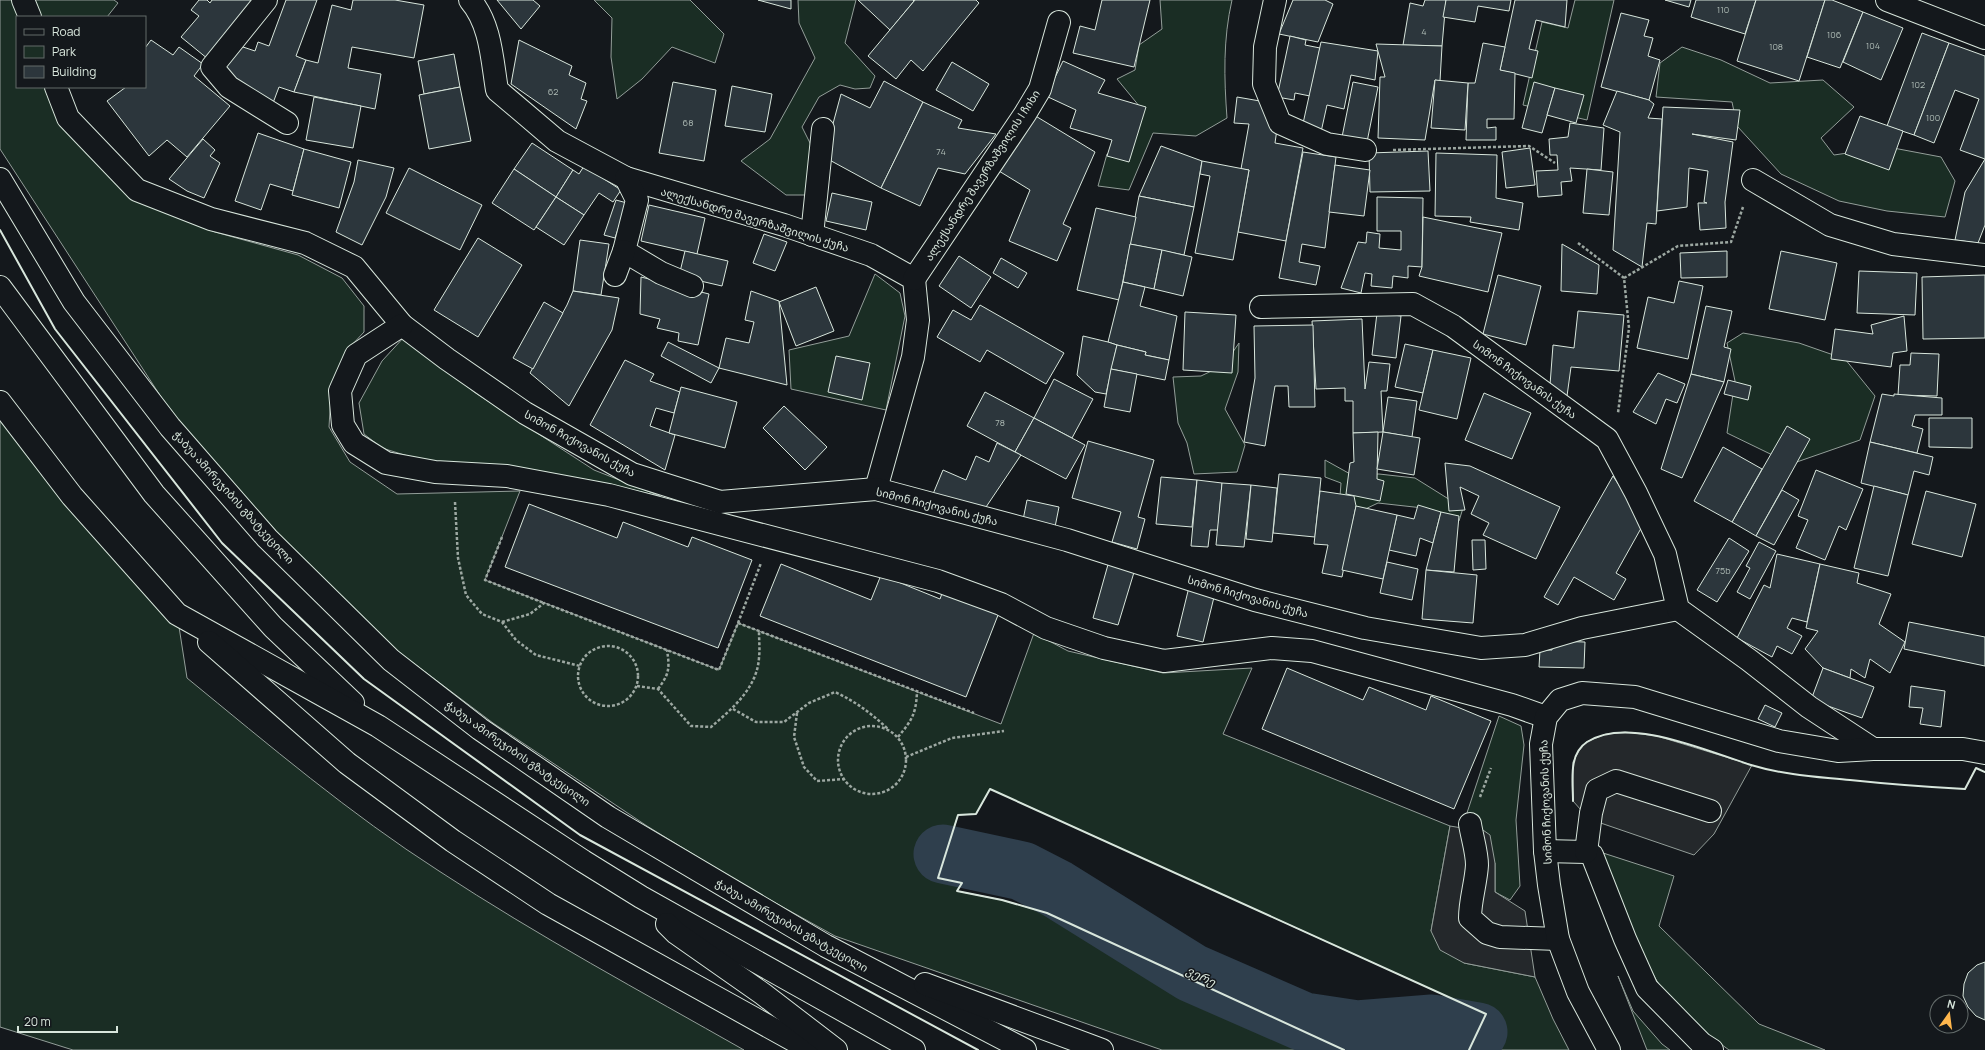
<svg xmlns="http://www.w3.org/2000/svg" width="1985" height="1050" viewBox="0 0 1985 1050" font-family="Manrope,'Noto Sans Georgian',sans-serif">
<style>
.green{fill:#1a2d24;stroke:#939e99}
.parking{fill:#24282b;stroke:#939e99}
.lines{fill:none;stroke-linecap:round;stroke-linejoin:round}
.river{stroke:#2f3f4d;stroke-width:59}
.building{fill:#2c363c;stroke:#d8e6dc}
.minor-casing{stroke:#d8e6dc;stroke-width:24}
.major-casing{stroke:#d8e6dc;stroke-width:24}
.path{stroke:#9da8a2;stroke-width:2.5;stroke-dasharray:3 2;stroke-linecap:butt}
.minor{stroke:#14181c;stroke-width:22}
.major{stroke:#14181c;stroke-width:22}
.wall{stroke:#d8e6dc;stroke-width:2}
.labels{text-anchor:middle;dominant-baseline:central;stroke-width:3;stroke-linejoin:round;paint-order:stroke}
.number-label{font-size:9px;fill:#adbab4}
.street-label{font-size:11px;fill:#d8e6dc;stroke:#14181c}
.water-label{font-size:12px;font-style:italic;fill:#d8e6dc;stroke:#14181c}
</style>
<rect width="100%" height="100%" fill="#14181c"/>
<!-- green -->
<g class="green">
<polygon points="0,0 114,0 118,3 107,17 17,17 17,87 44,87 56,115 129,195 215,232 298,255 342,278 364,306 364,332 349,348 331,393 329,427 350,462 397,494 520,491 485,580 719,670 738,623 1001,724 1034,633 1068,651 1163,673 1252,668 1223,734 1450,826 1431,931 1464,963 1535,977 1553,1019 1569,1050 1470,1050 1486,1014 990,789 976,814 958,815 939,877 962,883 957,891 1002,900 1047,913 1344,1050 1162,1050 835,936 745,886 647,826 493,723 380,638 276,531 178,423 0,149"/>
<polygon points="594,0 690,0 724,34 715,63 672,47 642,79 617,99 611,57 612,18"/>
<polygon points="798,0 856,0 845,43 875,76 870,88 855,89 840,85 819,97 802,127 822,167 813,195 786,195 741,161 770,139 815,58 799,23"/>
<path d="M1160,0h72c-9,39 -8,78 -5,118l-31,18 -43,-3 -24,57 -31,-4 9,-32 24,-15 9,-32 -23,-28 18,-9 4,-25 23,-16z"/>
<polygon points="1575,0 1614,0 1587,120 1523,105 1542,22 1568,28"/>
<polygon points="1682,47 1721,60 1770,83 1823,80 1854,107 1821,138 1834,155 1888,147 1941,157 1955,181 1945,217 1887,211 1839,201 1781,174 1737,126 1732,102 1656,97 1660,63"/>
<polygon points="875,274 900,293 905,316 886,410 791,389 789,350 849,336"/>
<polygon points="1743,333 1799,343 1845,359 1875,396 1860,440 1791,464 1727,433 1735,381 1727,343"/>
<polygon points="405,336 474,392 594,470 660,496 610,485 427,462 382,448 364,434 359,403 382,361"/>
<polygon points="1239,343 1238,372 1225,409 1245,445 1237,472 1194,474 1187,443 1178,423 1173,377 1201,376 1224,365"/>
<path d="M0,402l177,212 10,64c82,67 163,136 252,193 99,65 203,121 305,179h-671l-73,-23z"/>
<polygon points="1325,460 1352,475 1379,474 1415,478 1463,508 1459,521 1423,508 1378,503 1338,522 1341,483 1325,477"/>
<polygon points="1499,716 1521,726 1524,745 1516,820 1520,886 1510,900 1495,892 1495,863 1462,828"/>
<polygon points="1600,852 1674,876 1659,926 1759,1024 1825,1050 1729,1050 1706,1033 1662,990 1636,944"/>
<polygon points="1618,976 1633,1011 1662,1044 1670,1050 1647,1050"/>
</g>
<!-- parking -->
<g class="parking">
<polygon points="1625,732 1657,736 1752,765 1714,834 1694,855 1589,819 1573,801 1573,762 1579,751 1586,742 1606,734"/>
<polygon points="1473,823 1490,835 1495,863 1495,892 1525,911 1535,977 1464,963 1440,950 1431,931 1450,826 1462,828"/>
</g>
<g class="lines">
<!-- river -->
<polyline class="river" points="943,854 1022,871 1057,889 1192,973 1304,1022 1357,1030 1432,1024 1478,1032"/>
</g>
<!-- building -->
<g class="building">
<polygon points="199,0 207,0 210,3 212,0 251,0 254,2 208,59 181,37 199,16 191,10"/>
<polygon points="286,0 317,0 296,56 306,60 294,92 279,87 273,103 221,71 234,44 255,51 258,42 269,46"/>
<polygon points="353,0 395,0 424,5 414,58 352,47 348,68 381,74 375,109 294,92 306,60 318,63 332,5 351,10"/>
<polygon points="497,0 533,0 540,6 521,29"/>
<polygon points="758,0 791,0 791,9"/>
<polygon points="858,0 913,0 914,1 890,30"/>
<polygon points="915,0 976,0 979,3 923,71 911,60 896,79 868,56"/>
<polygon points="1102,0 1150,0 1134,67 1073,53 1080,26 1095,30"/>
<polygon points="1293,0 1325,0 1333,4 1318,42 1279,34"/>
<polygon points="1425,0 1446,0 1442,46 1403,45 1410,3 1423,6"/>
<polygon points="1446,0 1511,0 1509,11 1478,6 1475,22 1443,17"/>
<polygon points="1515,0 1567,0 1565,27 1536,20 1529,49 1538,51 1532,78 1500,70"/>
<polygon points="1665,0 1691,0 1689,7"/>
<polygon points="1696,0 1756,0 1745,34 1691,17"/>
<polygon points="1756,0 1825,0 1799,81 1737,61"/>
<polygon points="1825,0 1832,0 1863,12 1840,68 1807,57"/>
<polygon points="1863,12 1903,28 1881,80 1843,62"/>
<polygon points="1621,13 1649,20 1644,36 1653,38 1648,56 1660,60 1649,100 1601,87"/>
<polygon points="1922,33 1949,43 1914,135 1887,126"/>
<polygon points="1290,36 1306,40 1305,45 1320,48 1310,96 1295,93 1294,100 1277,97"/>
<polygon points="151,40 173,55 179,47 203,64 194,76 230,106 187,157 167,140 149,156 107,101 126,87 145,87 145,48"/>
<polygon points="519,40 572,66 569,75 586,83 581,99 587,101 576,129 511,84"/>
<polygon points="1321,42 1378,51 1375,80 1351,75 1344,109 1327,105 1321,132 1302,128"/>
<polygon points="1483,43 1505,47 1500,70 1515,73 1514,119 1487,119 1487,128 1496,127 1496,140 1466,140 1468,83 1475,83"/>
<polygon points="1949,43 1985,56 1985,159 1960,150 1979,99 1955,90 1934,143 1914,135"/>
<polygon points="1376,44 1442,46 1440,81 1435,80 1425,140 1378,138 1380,77 1385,77"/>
<polygon points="454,54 460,87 424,94 418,61"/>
<polygon points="1063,61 1105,80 1098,93 1146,107 1129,162 1107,156 1112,140 1070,128 1076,110 1046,96"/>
<polygon points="952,62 989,84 973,111 936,90"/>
<polygon points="1435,80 1468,83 1465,130 1431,128"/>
<polygon points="884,81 923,102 881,188 824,157 841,94 870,108"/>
<polygon points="673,82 716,90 704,161 659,153"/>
<polygon points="1353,82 1378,87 1367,142 1342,137"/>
<polygon points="1534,82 1555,88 1542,133 1522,128"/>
<polygon points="732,86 772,94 765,132 725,126"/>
<polygon points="460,87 471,141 429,149 419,95"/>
<polygon points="1555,88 1584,95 1576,123 1547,115"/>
<polygon points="1617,91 1649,100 1654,104 1648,118 1662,119 1656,224 1647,223 1642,267 1613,250 1620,132 1603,125"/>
<polygon points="314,97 361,106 353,148 306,140"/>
<polygon points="1237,97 1260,101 1277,129 1275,143 1303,148 1286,241 1238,232 1249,170 1241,169 1249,124 1234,123"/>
<polygon points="923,102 962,120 958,128 996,134 965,174 938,168 920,206 881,188"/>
<polygon points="1663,107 1740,110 1736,140 1692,134 1733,142 1725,202 1726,228 1700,230 1698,203 1707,203 1704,202 1708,171 1689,168 1687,207 1657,211"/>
<polygon points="1029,112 1095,152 1063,224 1071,228 1057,261 1009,241 1030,190 994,168"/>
<polygon points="1860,116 1903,131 1889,170 1845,154"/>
<polygon points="1570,123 1604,128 1601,170 1570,168 1572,181 1561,182 1562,195 1538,197 1536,171 1558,170 1557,155 1550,155 1549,139 1568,137"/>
<polygon points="258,133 304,149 293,191 270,184 261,210 235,201"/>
<polygon points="203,139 215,150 210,156 220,163 204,198 187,191 169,179"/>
<polygon points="532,143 573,170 556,197 514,169"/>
<polygon points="1161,146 1202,161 1194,207 1139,196"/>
<polygon points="1530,148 1535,185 1506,188 1502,152"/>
<polygon points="304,149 351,162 339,208 292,195"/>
<polygon points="1428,151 1430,191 1370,192 1369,153"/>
<polygon points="1303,152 1336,157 1325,248 1302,244 1299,262 1320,266 1316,285 1279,278"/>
<polygon points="1436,153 1497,155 1496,198 1523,203 1519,230 1470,222 1471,217 1435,216"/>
<polygon points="1985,159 1985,225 1978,243 1955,240 1965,192"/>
<polygon points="358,160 394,168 386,197 362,245 336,232 354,182"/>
<polygon points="1202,161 1249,170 1233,260 1195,253 1210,176 1200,174"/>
<polygon points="1335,165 1370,170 1364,216 1329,212"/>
<polygon points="584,166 621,190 613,202 599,193 584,215 556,197 573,170 579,174"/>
<polygon points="409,168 482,205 460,250 386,213"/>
<polygon points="514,169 556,197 534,230 492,203"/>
<polygon points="1587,169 1613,172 1609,215 1583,213"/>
<polygon points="832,193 872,202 866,230 826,221"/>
<polygon points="1139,196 1194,207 1184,255 1130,244"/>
<polygon points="556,197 584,215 564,245 536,227"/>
<polygon points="1377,197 1423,198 1422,267 1408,266 1408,278 1393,276 1392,288 1371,286 1372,274 1365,273 1361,293 1341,288 1358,242 1366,243 1367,232 1380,234 1379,248 1401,250 1401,231 1377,231"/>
<polygon points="616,200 627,203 615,238 604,235"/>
<polygon points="649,205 705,218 697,254 641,241"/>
<polygon points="1096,208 1136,217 1119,300 1077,290"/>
<polygon points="1423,217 1502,233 1488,292 1419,276 1422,267"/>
<polygon points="764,234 787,242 775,271 753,263"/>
<polygon points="478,238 522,265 478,337 434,310"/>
<polygon points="580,240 609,244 601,295 573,291"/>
<polygon points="1130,244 1162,250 1154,289 1123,282"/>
<polygon points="1562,244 1599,265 1597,294 1561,291"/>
<polygon points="1162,250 1192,257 1183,296 1154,289"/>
<polygon points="685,251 728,261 722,286 679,276"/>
<polygon points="1727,251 1727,277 1681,278 1680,253"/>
<polygon points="1781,251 1837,263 1825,320 1769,309"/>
<polygon points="959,256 991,277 971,308 939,286"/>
<polygon points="1001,258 1027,273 1018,288 993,273"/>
<polygon points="1859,271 1917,273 1915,315 1857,313"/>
<polygon points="1498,275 1541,286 1526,345 1483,334"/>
<polygon points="1985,275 1985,338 1923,339 1922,277"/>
<polygon points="641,277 709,294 698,345 678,341 679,333 657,328 660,319 640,314"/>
<polygon points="1679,281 1703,286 1688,359 1637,348 1648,297 1674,303"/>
<polygon points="1123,282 1145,287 1140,306 1177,316 1169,360 1145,355 1146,352 1117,345 1108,342"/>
<polygon points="816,287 834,331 796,346 779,302"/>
<polygon points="573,291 619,298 612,330 569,406 530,373 567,305"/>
<polygon points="751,291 779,301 787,385 719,368 726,338 749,343 754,322 745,320"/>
<polygon points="544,302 563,313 533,369 513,358"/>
<polygon points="980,305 1064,353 1046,384 987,350 980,362 937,337 953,310 971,320"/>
<polygon points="1706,306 1732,311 1724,347 1731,349 1724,382 1691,374"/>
<polygon points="1578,311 1624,315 1619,371 1571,367 1567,396 1550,385 1553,345 1574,348"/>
<polygon points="1185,312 1236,315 1232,373 1183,370"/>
<polygon points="1377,313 1401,316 1396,358 1372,355"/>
<polygon points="1904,316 1907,351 1893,353 1891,367 1831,359 1835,329 1873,334 1871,325"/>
<polygon points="1362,319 1365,389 1369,362 1390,364 1387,391 1381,391 1383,432 1353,433 1353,401 1345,401 1345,388 1316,389 1312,321"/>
<polygon points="1313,325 1315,407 1289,407 1288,386 1275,386 1265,446 1244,442 1255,378 1254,326"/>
<polygon points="1083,336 1108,342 1117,345 1106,394 1095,392 1077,375"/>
<polygon points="668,342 719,368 711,383 661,356"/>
<polygon points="1405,344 1433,350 1423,393 1395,387"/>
<polygon points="1117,345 1146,352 1145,355 1169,360 1165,380 1111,369"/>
<polygon points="1433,350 1471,358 1457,419 1419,410"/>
<polygon points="1911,353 1939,354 1937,396 1898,395 1900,365 1910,365"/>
<polygon points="836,356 870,363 862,400 828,392"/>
<polygon points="625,360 654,374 650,381 680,392 674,413 656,408 650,426 675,435 665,470 590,425"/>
<polygon points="1111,369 1137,374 1130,412 1104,407"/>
<polygon points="1658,373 1685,384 1677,403 1666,399 1656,424 1633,412"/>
<polygon points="1691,374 1724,382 1682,478 1661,469"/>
<polygon points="1054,379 1093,399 1072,438 1034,418"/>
<polygon points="1728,380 1751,386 1748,400 1724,394"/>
<polygon points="681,387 737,402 725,448 669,433"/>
<polygon points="985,392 1034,418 1015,452 967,426"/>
<polygon points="1484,393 1531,413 1512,459 1465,440"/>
<polygon points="1882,394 1894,396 1894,394 1942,398 1942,415 1915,415 1912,426 1923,429 1917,453 1870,442"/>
<polygon points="1388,397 1417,401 1412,437 1383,432"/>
<polygon points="784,406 827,447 805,470 763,428"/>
<polygon points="1034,418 1085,445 1066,479 1015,452"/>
<polygon points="1929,418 1972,418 1972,448 1929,447"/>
<polygon points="1787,426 1810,439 1756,536 1732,522"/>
<polygon points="1378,432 1377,479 1384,481 1380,501 1346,494 1350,463 1354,462 1353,433"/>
<polygon points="1383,432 1420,438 1414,475 1377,469"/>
<polygon points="1088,441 1154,460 1138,517 1145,519 1137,549 1112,542 1121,512 1072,498"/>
<polygon points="1870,442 1933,457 1929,475 1914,471 1908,495 1861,483"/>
<polygon points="997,443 1021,455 982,513 933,494 943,470 966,480 976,456 989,462"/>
<polygon points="1723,447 1762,469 1732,522 1694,501"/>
<polygon points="1445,463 1470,466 1560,507 1536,559 1483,535 1489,523 1471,514 1479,496 1460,487 1465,510 1449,511"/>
<polygon points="1816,470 1863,489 1846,530 1839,526 1825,560 1796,548 1808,520 1798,516"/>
<polygon points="1279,474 1321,478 1315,537 1273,533"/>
<polygon points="1613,476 1644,523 1616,573 1626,579 1614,600 1574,577 1558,605 1544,597"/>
<polygon points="1161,477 1197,480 1192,527 1156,524"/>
<polygon points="1197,480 1222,483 1218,530 1210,530 1208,547 1191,546"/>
<polygon points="1222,483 1251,485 1244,547 1216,545"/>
<polygon points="1251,485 1277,488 1272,542 1246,539"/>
<polygon points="1874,486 1908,495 1888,576 1854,568"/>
<polygon points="1782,490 1799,500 1774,545 1756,536"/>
<polygon points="1320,491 1354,496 1356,506 1342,577 1322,573 1328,545 1314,544"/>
<polygon points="1926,491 1976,504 1962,557 1912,544"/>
<polygon points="1027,500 1059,507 1054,532 1022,525"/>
<polygon points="529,504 617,538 623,522 688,547 692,537 752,560 718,648 505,567"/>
<polygon points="1418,505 1441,512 1433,543 1420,538 1416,556 1389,550 1397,515 1414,519"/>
<polygon points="1356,506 1397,515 1383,579 1342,570"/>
<polygon points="1441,512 1459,516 1454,572 1426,570"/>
<polygon points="1729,538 1749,551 1717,602 1697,590"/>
<polygon points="1472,540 1485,540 1486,569 1473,570"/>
<polygon points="1759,542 1776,551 1750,599 1737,592 1750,568 1746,566"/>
<polygon points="1777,554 1820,564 1807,622 1792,618 1787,628 1802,636 1792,654 1777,646 1772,657 1737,638 1764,585 1770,588"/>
<polygon points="1109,561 1135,569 1118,625 1093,618"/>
<polygon points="1387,562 1418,569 1412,600 1380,593"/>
<polygon points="781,564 871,600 881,575 940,599 944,588 1000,610 966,697 760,616"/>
<polygon points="1820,564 1859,573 1857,583 1891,594 1879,624 1905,642 1890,673 1870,659 1865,678 1851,669 1850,678 1823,668 1805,649 1818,631 1806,628"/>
<polygon points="1426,570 1477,575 1473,623 1422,619"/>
<polygon points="1189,587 1215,593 1203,642 1177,636"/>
<polygon points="1909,622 1985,637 1985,666 1904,649"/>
<polygon points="1552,641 1585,642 1584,668 1539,667 1540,650 1552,650"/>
<polygon points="1287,668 1363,700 1369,687 1426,710 1431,696 1491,721 1454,809 1262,729"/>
<polygon points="1823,668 1874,687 1862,718 1811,700"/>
<polygon points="1911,686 1945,691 1941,727 1920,724 1923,708 1909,707"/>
<polygon points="1765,705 1782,713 1775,727 1758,719"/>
<polygon points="1985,962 1985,1020 1976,1016 1968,1007 1963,996 1964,984 1968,973 1977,965"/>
</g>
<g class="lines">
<!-- minor casing -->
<g class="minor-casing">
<g id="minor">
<polyline points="23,0 30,17"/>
<polyline points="266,0 212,67 229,87 287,123"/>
<path d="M470,0c21,24 22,60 27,90l60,51 69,37 158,47 87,30 43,24 4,41 -5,37 -37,132"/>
<polyline points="1275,0 1265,47 1264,84 1280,123 1327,144 1365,150"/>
<polyline points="1887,0 1985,38"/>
<polyline points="56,87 68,118 137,190 211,219 305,243 354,267 402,325 447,359 525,413 632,474 720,502 876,489 1067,540 1255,600 1365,628 1481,648 1525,645 1582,628 1678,609"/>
<polyline points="626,178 637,200 624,251 661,273 692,286"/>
<polyline points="1753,180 1830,225 1893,244 1985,255"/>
<polyline points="812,235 823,129"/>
<polyline points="615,275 624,251"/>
<polyline points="914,279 1025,114 1040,89 1059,22"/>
<polyline points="1261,307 1413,304 1453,326 1607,439 1636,493 1665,554 1678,609 1749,660 1809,707 1873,749"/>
<polyline points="402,325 356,355 340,391 343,425 354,443 386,463 435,472 507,476 609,495 938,581 1001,604 1046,628 1104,648 1164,661 1272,648 1312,651 1512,705 1546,717"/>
<path d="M1470,824c2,13 7,28 7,41 -1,18 -7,35 -7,53l17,15 13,4 58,2"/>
<polyline points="1545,851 1586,852 1592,855 1625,939 1647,988 1701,1043 1712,1050"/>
<polyline points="1586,852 1591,813 1597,790 1616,781 1710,811"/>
<polyline points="1609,1050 1578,992 1558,939 1549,885 1545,851 1541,744 1546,717 1560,700 1582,693 1635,697 1779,741 1838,751 1873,749 1963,749 1985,753"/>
</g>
</g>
<!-- major casing -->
<g class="major-casing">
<g id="major">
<polyline points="0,179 74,302 170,427 267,538 391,660 480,729 608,817 826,946 1025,1050"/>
<polyline points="0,287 154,494 273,627 353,703"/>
<polyline points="0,402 72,496 177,614 378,726 583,861 641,897 914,1050"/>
<polyline points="209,642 347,763 453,841 548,904 811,1050"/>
<polyline points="667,924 676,933 763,994 836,1050"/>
<polyline points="925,984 1102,1050"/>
</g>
</g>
<!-- path -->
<g class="path">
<polyline points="1393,150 1529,146 1555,163"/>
<polyline points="1578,243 1624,278 1629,328 1618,413"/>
<polyline points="1624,278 1678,246 1731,242 1743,207"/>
<polyline points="455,502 458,558 466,595 482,614 502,622 516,640 536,655 580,666"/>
<polyline points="502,537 485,580 544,603"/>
<polyline points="502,622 530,614 544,603 719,670 738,623 974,713"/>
<polyline points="738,623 761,563"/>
<circle cx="608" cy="676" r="30"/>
<path d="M637,686l21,3 33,37 20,1c21,-18 46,-39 48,-69 1,-9 0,-18 0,-27"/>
<path d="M658,689c11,-15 12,-20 9,-39"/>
<path d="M733,709l23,13h28l25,-19 26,-11c21,10 36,21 53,37"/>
<polyline points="797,713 794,737 804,767 817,781 844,779"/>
<circle cx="872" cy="760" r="34"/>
<path d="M898,737c14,-17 18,-23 19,-45"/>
<polyline points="906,757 952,738 1004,731"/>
<polyline points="1480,797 1491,768"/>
</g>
<!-- minor -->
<use href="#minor" class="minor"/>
<!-- major -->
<use href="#major" class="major"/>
<!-- wall -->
<g class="wall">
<polyline points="0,230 55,329 222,543 364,679 580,835 978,1050"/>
<path d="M1573,801c0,-20 -5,-47 14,-59 41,-27 122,10 164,23 13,4 28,7 42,9 18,3 38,4 57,6 38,4 77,7 115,9l11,-21 9,4"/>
<polyline points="1344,1050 1047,913 1002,900 957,891 962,883 938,878 958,815 976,814 990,789 1486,1014 1469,1050"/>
</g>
</g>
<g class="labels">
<!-- number labels -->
<g class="number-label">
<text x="1723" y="9">110</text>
<text x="1424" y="31">4</text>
<text x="1834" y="34">106</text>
<text x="1873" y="45">104</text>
<text x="1776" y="46">108</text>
<text x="1918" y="84">102</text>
<text x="553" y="91">62</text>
<text x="1933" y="117">100</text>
<text x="688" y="122">68</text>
<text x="941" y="151">74</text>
<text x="1000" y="422">78</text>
<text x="1723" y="570">75b</text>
</g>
<!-- street labels -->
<g class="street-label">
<text transform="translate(982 175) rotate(-57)">ალექსანდრე შავერზაშვილის I ჩიხი</text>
<text transform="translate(755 219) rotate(17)">ალექსანდრე შავერზაშვილის ქუჩა</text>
<text transform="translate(1525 379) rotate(36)">სიმონ ჩიქოვანის ქუჩა</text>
<text transform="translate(580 443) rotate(29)">სიმონ ჩიქოვანის ქუჩა</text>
<text transform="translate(234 497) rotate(48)">ჭაბუა ამირეჯიბის გზატკეცილი</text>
<text transform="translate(937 506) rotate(14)">სიმონ ჩიქოვანის ქუჩა</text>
<text transform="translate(1248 596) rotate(16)">სიმონ ჩიქოვანის ქუჩა</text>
<text transform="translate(518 753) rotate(35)">ჭაბუა ამირეჯიბის გზატკეცილი</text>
<text transform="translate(1545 802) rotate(-92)">სიმონ ჩიქოვანის ქუჩა</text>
<text transform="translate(792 925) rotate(30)">ჭაბუა ამირეჯიბის გზატკეცილი</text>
</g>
<!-- water labels -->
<g class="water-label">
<text transform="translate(1201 976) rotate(26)">ვერე</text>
</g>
</g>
<!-- legend -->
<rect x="16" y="16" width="130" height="72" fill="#14181c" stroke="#626a69"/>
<rect x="24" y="29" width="20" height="6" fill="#14181c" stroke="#626a69"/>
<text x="52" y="36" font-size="12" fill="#d8e6dc">Road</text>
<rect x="24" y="46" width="20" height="12" fill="#1a2d24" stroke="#626a69"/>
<text x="52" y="56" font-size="12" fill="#d8e6dc">Park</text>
<rect x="24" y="66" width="20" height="12" fill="#2c363c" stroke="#626a69"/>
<text x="52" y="76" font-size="12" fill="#d8e6dc">Building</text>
<!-- north arrow -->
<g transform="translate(1949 1014) rotate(14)"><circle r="19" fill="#14181c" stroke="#626a69"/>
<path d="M0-3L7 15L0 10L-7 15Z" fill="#ffb74d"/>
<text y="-6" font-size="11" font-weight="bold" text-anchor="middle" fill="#d8e6dc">N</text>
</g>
<!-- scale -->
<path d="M18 1026v6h99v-6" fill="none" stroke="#d8e6dc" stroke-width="2"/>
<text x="24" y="1026" font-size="12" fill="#d8e6dc" stroke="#14181c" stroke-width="3" paint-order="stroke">20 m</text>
</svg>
